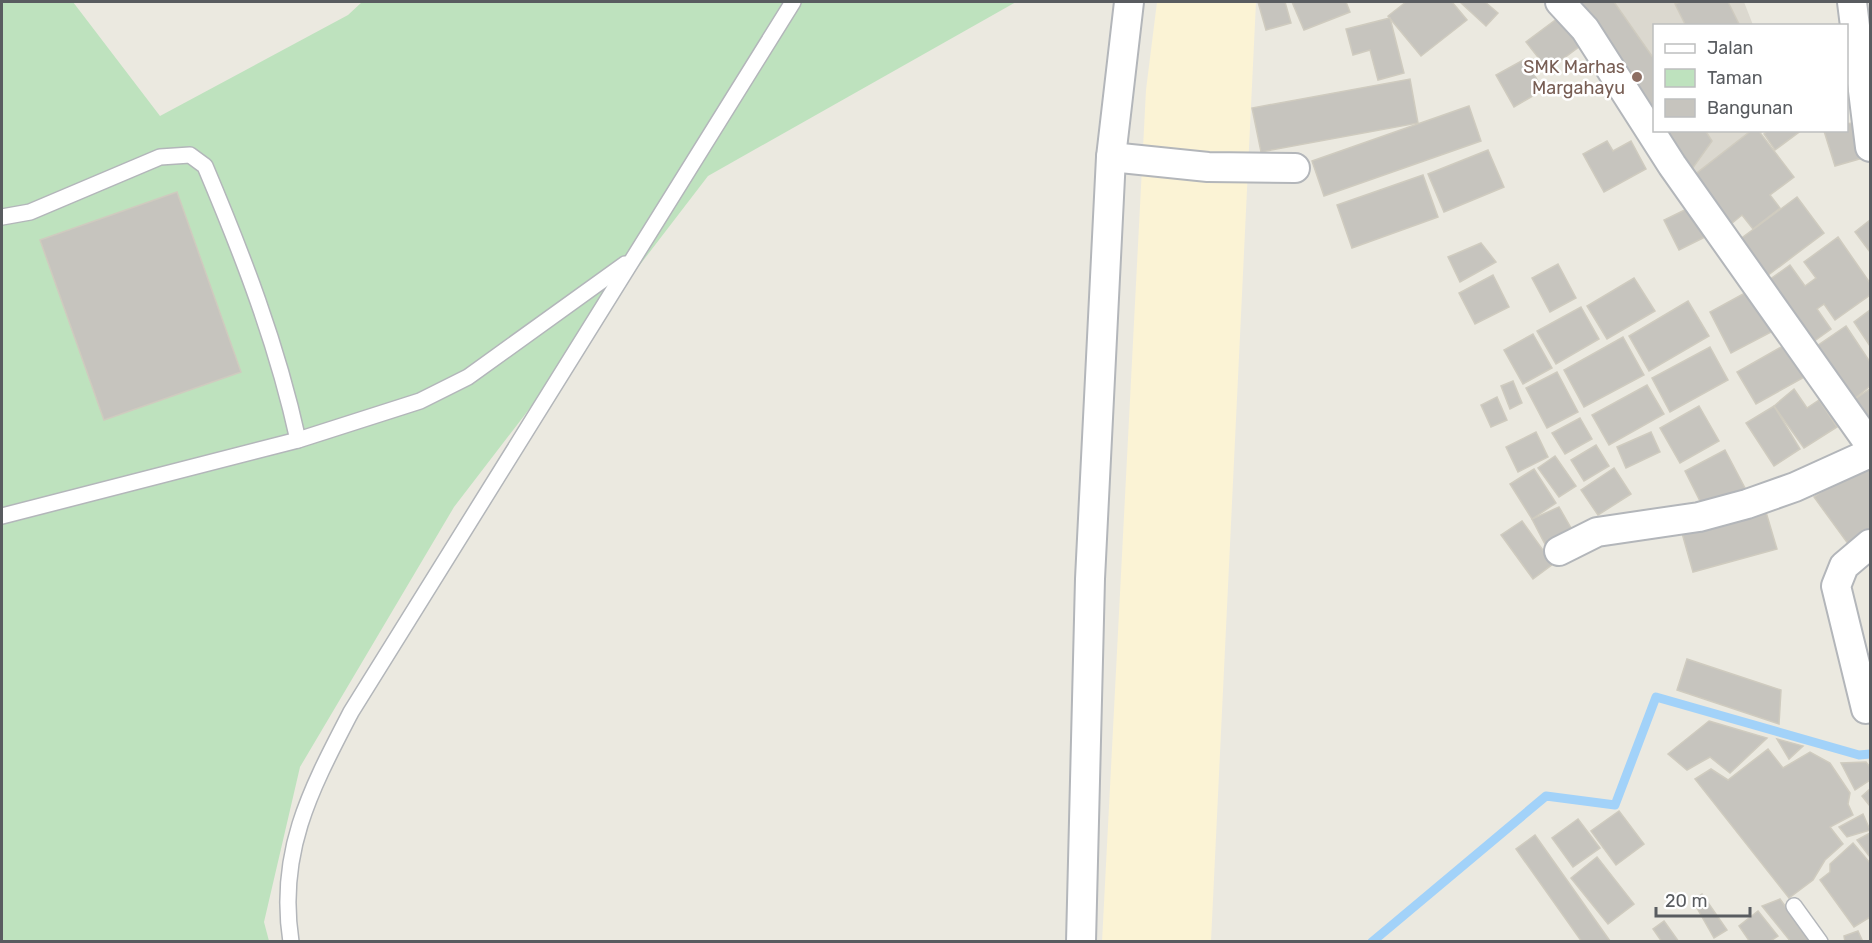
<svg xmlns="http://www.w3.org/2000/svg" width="1872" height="943" viewBox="0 0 1872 943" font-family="Rubik,sans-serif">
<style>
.commercial{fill:#fbf3d5}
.education{fill:#dbd8cf}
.green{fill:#bee2be}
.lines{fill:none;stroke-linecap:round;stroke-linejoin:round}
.stream{stroke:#a2d2f9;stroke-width:9}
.building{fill:#c6c4be;stroke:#cfcbbf;stroke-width:1.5}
.lane-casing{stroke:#b3b6ba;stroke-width:18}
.street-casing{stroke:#b3b6ba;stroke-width:32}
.lane{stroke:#fff;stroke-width:15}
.street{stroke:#fff;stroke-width:28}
.education-dot{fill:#8d6e63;stroke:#fff;stroke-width:2}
.labels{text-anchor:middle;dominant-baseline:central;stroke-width:5;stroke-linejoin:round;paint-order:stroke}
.education-label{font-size:18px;fill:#785e54;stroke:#fff;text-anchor:end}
</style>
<rect width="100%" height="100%" fill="#ebe9e0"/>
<!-- commercial -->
<polygon class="commercial" points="1157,2 1256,2 1211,941 1102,942 1146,90"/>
<!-- education -->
<g class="education">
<polygon points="1570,2 1744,2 1753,25 1654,26 1654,129"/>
<polygon points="1656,131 1764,131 1689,181"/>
</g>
<!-- green -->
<polygon class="green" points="2,2 73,2 160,116 348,15 362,2 1016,2 708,176 454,507 300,767 264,922 269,941 2,942"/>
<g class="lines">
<!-- stream -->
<polyline class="stream" points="1372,942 1546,796 1615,805 1656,697 1859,755 1870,754"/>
</g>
<!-- building -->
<g class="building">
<polygon points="1258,2 1285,2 1291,23 1266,30"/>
<polygon points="1292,2 1346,2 1350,12 1304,30"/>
<polygon points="1406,2 1452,2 1467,20 1421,56 1388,16"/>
<polygon points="1460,2 1485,2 1498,13 1486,26"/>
<polygon points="1573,2 1614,2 1654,59 1654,116"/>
<polygon points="1680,2 1728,2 1740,26 1686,26 1675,4"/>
<polygon points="1562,15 1584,43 1548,70 1526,42"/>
<polygon points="1390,18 1404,73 1378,80 1370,50 1353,55 1346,29"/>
<polygon points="1525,59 1543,90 1514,107 1496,75"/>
<polygon points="1410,79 1418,123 1261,152 1252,108"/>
<polygon points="1469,106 1481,141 1324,196 1312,161"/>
<polygon points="1852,123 1863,158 1835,166 1824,131 1846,130 1846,124"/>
<polygon points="1665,130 1705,130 1712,141 1692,169"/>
<polygon points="1752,130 1758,130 1794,177 1770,195 1780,208 1753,229 1742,215 1731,224 1693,176"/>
<polygon points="1769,130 1802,130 1775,150 1764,134"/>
<polygon points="1607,141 1613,151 1631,141 1646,169 1604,192 1583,154"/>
<polygon points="1488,150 1504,187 1444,212 1428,174"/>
<polygon points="1423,175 1438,217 1352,248 1337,205"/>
<polygon points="177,192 241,372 104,420 40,240"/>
<polygon points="1797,197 1824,233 1763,279 1735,243"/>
<polygon points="1693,206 1719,230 1679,250 1664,220"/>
<polygon points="1870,220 1870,252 1855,232"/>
<polygon points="1838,237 1870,283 1870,295 1835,320 1824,304 1817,309 1831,329 1813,342 1769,280 1790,265 1805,286 1816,278 1804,262"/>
<polygon points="1481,243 1496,262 1460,282 1448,257"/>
<polygon points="1558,264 1576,298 1550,312 1532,278"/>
<polygon points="1493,275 1509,307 1475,324 1459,293"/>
<polygon points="1634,278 1655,311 1607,339 1587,306"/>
<polygon points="1754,288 1775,330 1731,353 1710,312"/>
<polygon points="1688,301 1709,336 1649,371 1629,336"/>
<polygon points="1581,307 1599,339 1556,364 1537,331"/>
<polygon points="1870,310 1870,346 1854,322"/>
<polygon points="1846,326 1870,362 1870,386 1852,401 1814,348"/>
<polygon points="1533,334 1552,368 1523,384 1504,350"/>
<polygon points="1623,337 1644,375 1584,407 1564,370"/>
<polygon points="1790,342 1808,375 1756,404 1737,372"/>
<polygon points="1710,347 1728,380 1670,412 1652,378"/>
<polygon points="1557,372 1578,412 1547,428 1526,388"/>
<polygon points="1513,381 1522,403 1510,409 1501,386"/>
<polygon points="1647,385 1664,414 1609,445 1592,415"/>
<polygon points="1794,389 1807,408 1819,400 1837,427 1804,448 1774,406"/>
<polygon points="1870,389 1870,425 1852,401"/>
<polygon points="1497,397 1507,420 1491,427 1481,405"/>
<polygon points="1699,406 1719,441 1680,463 1660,428"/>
<polygon points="1774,406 1800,449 1774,466 1746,423"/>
<polygon points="1580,418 1592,439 1565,454 1552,433"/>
<polygon points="1536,432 1548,457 1518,472 1506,447"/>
<polygon points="1651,432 1660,452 1626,468 1617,447"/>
<polygon points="1596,445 1609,466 1584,481 1571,460"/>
<polygon points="1725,450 1746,490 1705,511 1685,471"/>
<polygon points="1555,456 1576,486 1559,497 1538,468"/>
<polygon points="1864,462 1870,471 1870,530 1849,545 1814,497"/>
<polygon points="1614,468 1631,494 1598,515 1581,490"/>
<polygon points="1534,469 1556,503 1532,519 1510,484"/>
<polygon points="1763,502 1777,549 1693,572 1680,526"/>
<polygon points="1559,507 1575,535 1548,550 1532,519"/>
<polygon points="1522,521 1553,564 1533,579 1501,535"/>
<polygon points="1687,659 1781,690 1779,724 1677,690"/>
<polygon points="1709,721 1767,738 1730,773 1710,757 1687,770 1668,754"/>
<polygon points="1777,739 1803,746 1789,759"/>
<polygon points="1768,749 1783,768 1810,752 1830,763 1850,793 1848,804 1853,815 1830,827 1843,844 1825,860 1813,880 1789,898 1695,779 1711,769 1728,780"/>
<polygon points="1866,762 1870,767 1870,780 1855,790 1841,763"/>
<polygon points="1870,789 1870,806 1862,796"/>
<polygon points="1619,811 1644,844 1616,865 1591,831"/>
<polygon points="1863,814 1870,830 1847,837 1839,827"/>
<polygon points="1578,819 1600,848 1573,867 1552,838"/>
<polygon points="1870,833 1870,857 1857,840"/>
<polygon points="1535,835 1610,941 1609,942 1582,942 1516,849"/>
<polygon points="1853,843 1870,863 1870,917 1854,927 1820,880 1830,872 1830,864"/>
<polygon points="1597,857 1634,904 1608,924 1571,878"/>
<polygon points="1702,894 1727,930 1714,938 1693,901"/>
<polygon points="1780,899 1811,942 1791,942 1762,906"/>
<polygon points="1758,911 1778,936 1769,942 1750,942 1739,926"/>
<polygon points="1664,921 1679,942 1662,942 1653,929"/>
<polygon points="1858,931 1863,942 1845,942 1844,936"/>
</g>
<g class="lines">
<!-- lane casing -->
<g class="lane-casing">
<g id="lane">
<path d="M2,217l28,-5 130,-55 30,-2 15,11c38,90 72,178 93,274"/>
<polyline points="2,516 298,440 420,401 468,377 625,264"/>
<polyline points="1794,906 1820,942"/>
<path d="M291,942c-14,-90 20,-153 60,-230l442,-710"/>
</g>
</g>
<!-- street casing -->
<g class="street-casing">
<g id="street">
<polyline points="1560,2 1585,29 1672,165 1870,445"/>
<polyline points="1852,2 1870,147"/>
<polyline points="1111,157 1208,167 1295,168"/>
<polyline points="1559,551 1597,532 1699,517 1747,504 1795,487 1870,453"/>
<polyline points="1866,709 1836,586 1844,566 1870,544"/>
<polyline points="1081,942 1090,579 1111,157 1129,2"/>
</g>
</g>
<!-- lane -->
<use href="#lane" class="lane"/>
<!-- street -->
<use href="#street" class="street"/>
</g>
<!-- markers -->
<circle class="education-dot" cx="1637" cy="77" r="6"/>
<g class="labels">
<!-- education labels -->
<g class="education-label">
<text x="1625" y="67">SMK Marhas<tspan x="1625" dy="21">Margahayu</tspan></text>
</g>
</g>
<!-- border -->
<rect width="1872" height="943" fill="none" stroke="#595c60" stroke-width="6"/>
<!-- legend -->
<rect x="1653" y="24" width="195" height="108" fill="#ffffff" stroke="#bdbebf" stroke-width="1.5"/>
<rect x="1665" y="44" width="30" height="9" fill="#ffffff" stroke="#bdbebf" stroke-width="1.5"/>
<text x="1707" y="54" font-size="18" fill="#595c60">Jalan</text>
<rect x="1665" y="69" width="30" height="18" fill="#bee2be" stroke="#bdbebf" stroke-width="1.5"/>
<text x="1707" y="84" font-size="18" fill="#595c60">Taman</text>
<rect x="1665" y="99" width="30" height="18" fill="#c6c4be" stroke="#bdbebf" stroke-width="1.5"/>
<text x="1707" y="114" font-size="18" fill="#595c60">Bangunan</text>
<!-- scale -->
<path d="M1656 907v9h94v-9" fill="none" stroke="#595c60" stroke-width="3"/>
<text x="1665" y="907" font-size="18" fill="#595c60" stroke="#ffffff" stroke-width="4.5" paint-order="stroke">20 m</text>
</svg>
